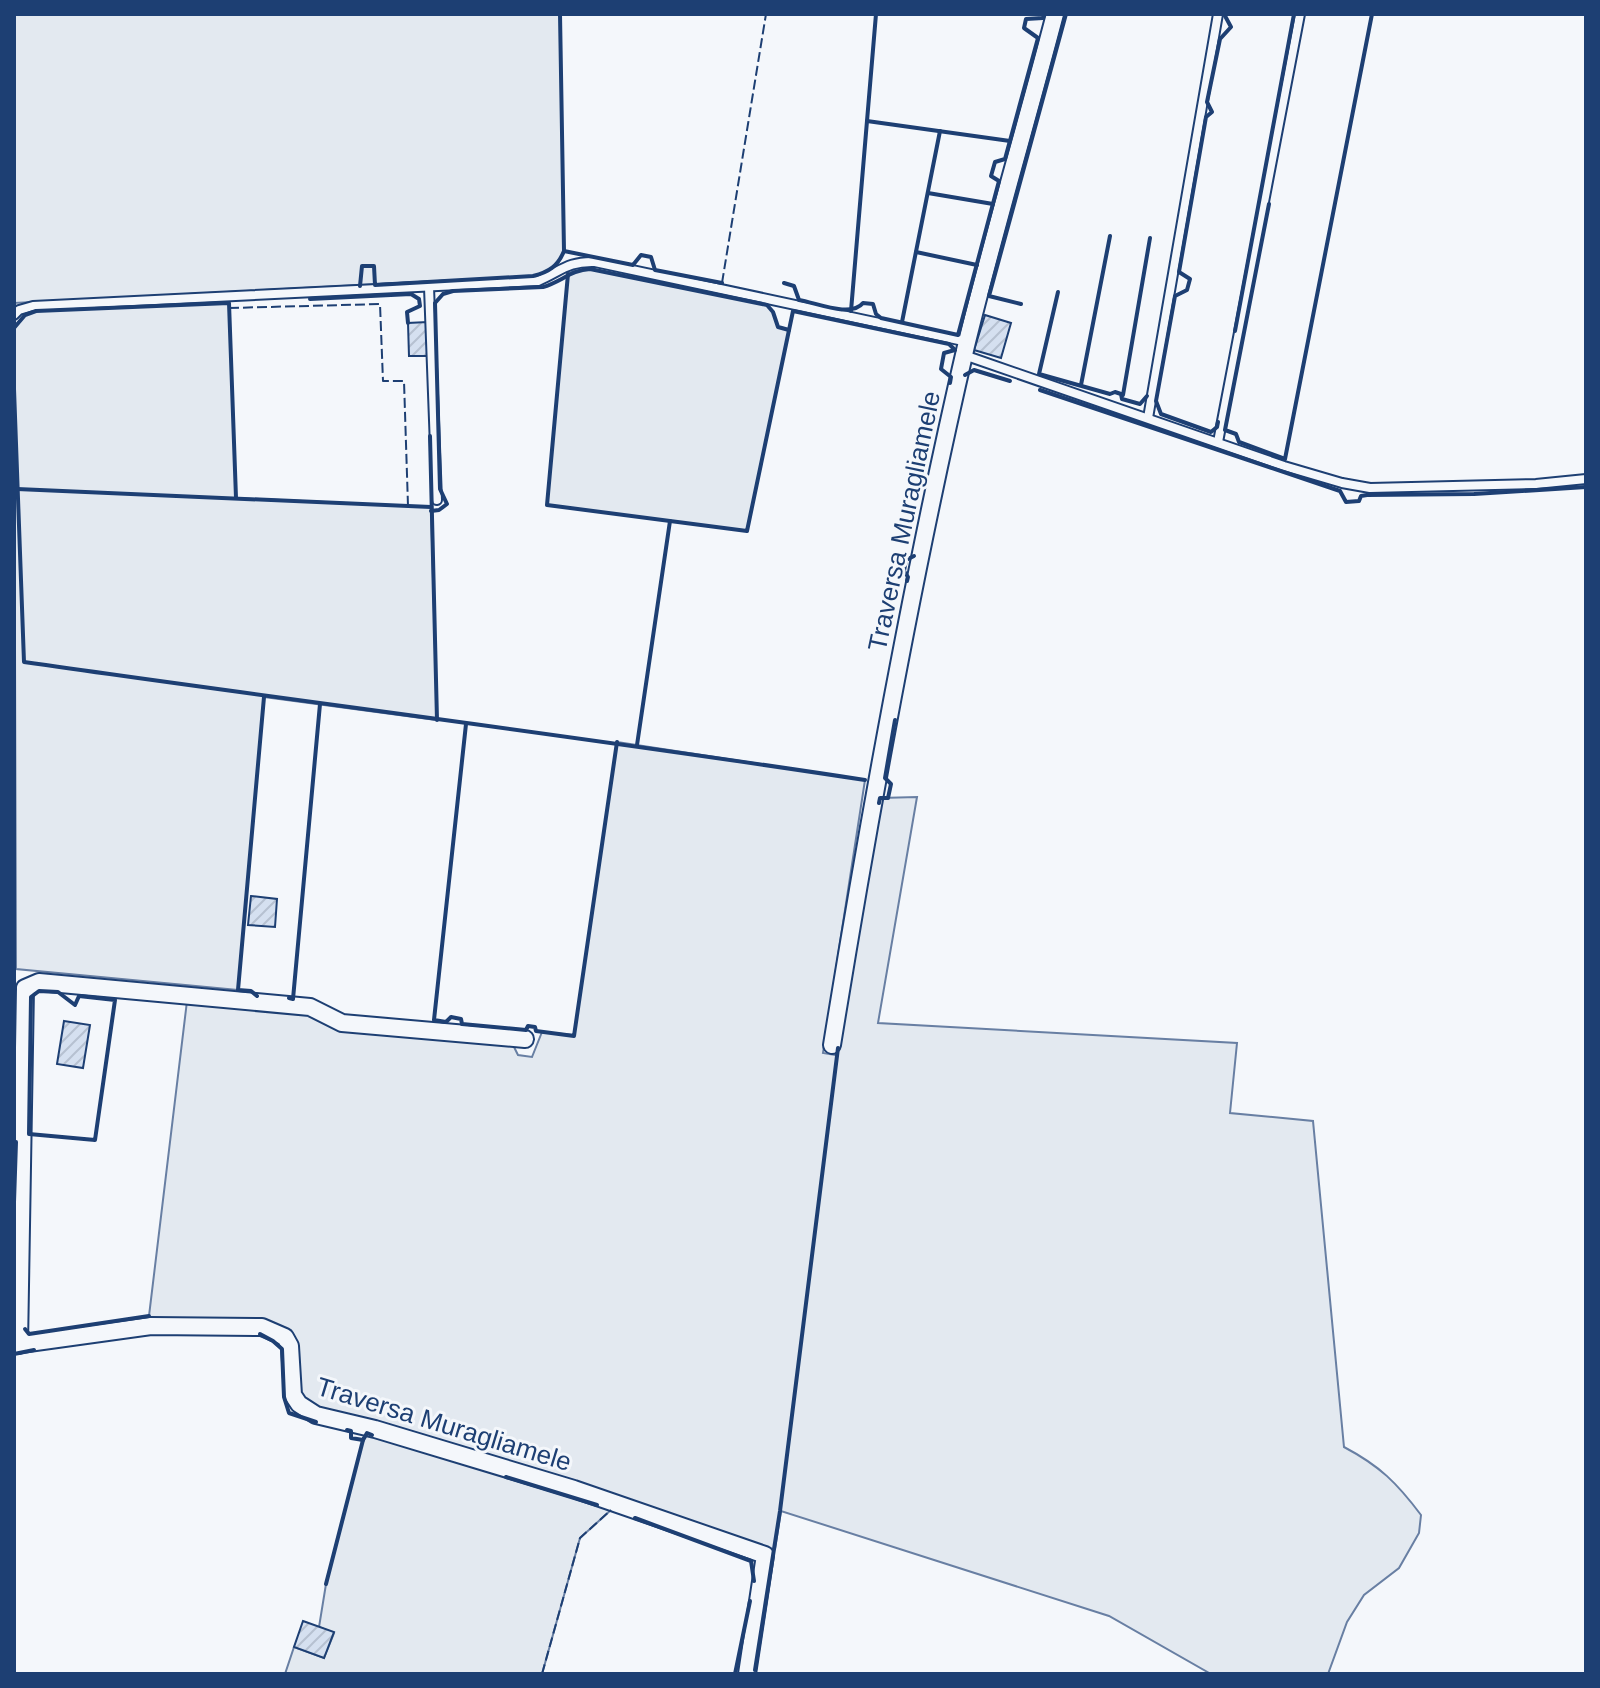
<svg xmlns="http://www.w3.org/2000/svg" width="1600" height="1688" viewBox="0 0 1600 1688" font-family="Arial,sans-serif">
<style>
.grass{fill:#e3e9f0;stroke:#687fa3;stroke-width:2}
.building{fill:url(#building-hatch);stroke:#1d3f73;stroke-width:2}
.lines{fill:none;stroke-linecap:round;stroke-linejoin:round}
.lane-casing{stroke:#1d3f73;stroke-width:12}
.street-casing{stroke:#1d3f73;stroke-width:20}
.lane{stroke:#f4f7fb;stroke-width:8}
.street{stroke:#f4f7fb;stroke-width:16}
.fence{stroke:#1d3f73;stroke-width:2;stroke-dasharray:10 4;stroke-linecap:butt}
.wall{stroke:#1d3f73;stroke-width:4}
.labels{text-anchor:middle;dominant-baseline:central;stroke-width:6;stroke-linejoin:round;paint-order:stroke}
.street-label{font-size:26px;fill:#1d3f73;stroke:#f4f7fb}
</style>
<defs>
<pattern id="building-hatch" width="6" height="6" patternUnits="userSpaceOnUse" patternTransform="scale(2)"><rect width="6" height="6" fill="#d5e0f0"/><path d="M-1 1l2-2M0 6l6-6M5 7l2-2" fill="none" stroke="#b6c1d1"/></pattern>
</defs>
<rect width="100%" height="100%" fill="#f4f7fb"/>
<!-- grass -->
<g class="grass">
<path d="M14,14h546l4,237c-6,15 -15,21 -31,25l-519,27z"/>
<polygon points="590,269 767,305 773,312 778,327 789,330 747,531 547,505 568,274 573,271"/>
<polygon points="229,303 236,498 431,507 437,720 264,697 238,990 16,969 14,328 25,315 36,311"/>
<path d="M617,742l248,38 -42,273 13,2 44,-257 37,-1 -39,226 359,20 -7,70 83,8 31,326c36,19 53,36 77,68l-2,18 -20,35 -35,27 -17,27 -19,52h-117l-102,-58 -328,-105 -6,38 -16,-1 -439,-139 -19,-10 -12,-64 -8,-9 -11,-4 -117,-2 -4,-4 38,-315 121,11 204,31 6,12 14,2 10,-25 32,3z"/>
<polygon points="367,1433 611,1510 580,1538 542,1674 285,1674 294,1647 324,1658 334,1633 319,1627 326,1584 363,1440"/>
</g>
<!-- building -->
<g class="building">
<polygon points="985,315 1011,323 1001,358 974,350"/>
<polygon points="427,322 428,356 409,356 408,323"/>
<polygon points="251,896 277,899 275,927 248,925"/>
<polygon points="64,1021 90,1025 83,1068 57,1064"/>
<polygon points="303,1621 334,1632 324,1658 294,1647"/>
</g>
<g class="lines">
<!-- lane casing -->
<g class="lane-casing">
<g id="lane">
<polyline points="429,287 437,500"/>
<path d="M14,315l5,-5 14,-4 505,-25c23,-10 30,-20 57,-19l373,80"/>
<polyline points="964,355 1284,466 1342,483 1370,488 1536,484 1586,479"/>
<polyline points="1148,418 1218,14"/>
<polyline points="1218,442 1300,14"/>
</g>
</g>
<!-- street casing -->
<g class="street-casing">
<g id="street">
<path d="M832,1045c38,-234 80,-467 134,-699 27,-111 60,-221 89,-332"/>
<polyline points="14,1345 151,1326 262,1327 285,1337 290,1346 293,1395 299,1404 316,1415 375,1429 574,1489 765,1555 747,1674"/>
<polyline points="19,1345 25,988 39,982 310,1007 342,1023 525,1039"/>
</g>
</g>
<!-- lane -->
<use href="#lane" class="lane"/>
<!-- street -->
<use href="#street" class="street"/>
<!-- fence -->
<g class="fence">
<polyline points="722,283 766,14"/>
<polyline points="229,308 380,304 383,381 404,381 408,506"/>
<polyline points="542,1674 580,1538 611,1510"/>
</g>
<!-- wall -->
<g class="wall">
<polyline points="867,121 1010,141"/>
<polyline points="928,193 993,204"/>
<polyline points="1269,204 1225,430 1236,434 1239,442 1285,459 1372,14"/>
<polyline points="564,251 633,265 641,255 651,257 655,270 722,283"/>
<polyline points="916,252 977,265"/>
<polyline points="568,274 547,505 747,531 793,311 949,344 955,350 944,353 941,369 951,377 950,383"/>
<path d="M784,283l10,3 5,14c18,3 52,18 64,3l10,1 3,10 5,4 77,17 41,-154 -8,-5 4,-14 10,-3 33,-121 -14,-10 2,-9 17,-1 1,-4"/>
<path d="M360,286l2,-20h12l1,19 158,-9c16,-4 25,-10 31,-25l-4,-237"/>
<polyline points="1058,292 1039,374 1110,394 1115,392 1121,394 1122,399 1140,404 1147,396"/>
<polyline points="310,299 411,294 419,299 420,306 407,312 408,323"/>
<polyline points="1021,304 989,296 1066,14"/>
<polyline points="851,311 876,14"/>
<polyline points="902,322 940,131"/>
<polyline points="14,328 25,315 36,311 229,303 236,498"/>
<polyline points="1235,331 1294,14"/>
<polyline points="965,375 974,370 1010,381"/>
<polyline points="1081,385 1110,236"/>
<path d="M14,389l10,273c280,40 561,75 841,118"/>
<polyline points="1040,390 1340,491 1346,502 1359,501 1361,496 1367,495 1474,494 1586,487"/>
<polyline points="1123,395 1150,238"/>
<polyline points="1218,422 1217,427 1211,432 1161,414 1156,401 1175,296 1187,290 1190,279 1179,272 1206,117 1212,112 1207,102 1220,39 1231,27 1224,14"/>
<polyline points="430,436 437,720"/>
<polyline points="17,489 431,507"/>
<path d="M431,511l8,-1 8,-6 -7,-15 -5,-186 8,-9 10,-3 90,-4c18,-5 28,-17 47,-18l177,36 6,7 5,15 11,3"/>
<polyline points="907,581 908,577 904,571 906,560 914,556"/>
<polyline points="466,724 434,1020 446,1022 451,1017 461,1019 462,1024 526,1030 528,1026 535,1027 536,1031 574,1036 617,742"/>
<polyline points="637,745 670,521"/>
<polyline points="879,803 880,798 888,798 891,784 885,778 895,720"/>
<polygon points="39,991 58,992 75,1005 79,996 115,1000 95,1140 29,1134 31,997"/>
<polyline points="257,996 251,991 238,990 264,697"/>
<polyline points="289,998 293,999 320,704"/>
<polyline points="14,1202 16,1142"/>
<polyline points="25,1329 29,1334 149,1316"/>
<polyline points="260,1334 273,1341 282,1349 284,1397 289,1413 316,1422"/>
<polyline points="14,1354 34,1350"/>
<polyline points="347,1430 351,1431 351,1438 363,1440 367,1433 372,1435"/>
<polyline points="506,1477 597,1505"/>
<polyline points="635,1518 751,1561 754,1581"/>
<polyline points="326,1584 363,1440"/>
<polyline points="755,1670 780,1511 838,1048"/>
<polyline points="735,1674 750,1601"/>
</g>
</g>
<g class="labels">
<!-- street labels -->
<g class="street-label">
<text transform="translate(904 521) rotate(-78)">Traversa Muragliamele</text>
<text transform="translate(444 1424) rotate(17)">Traversa Muragliamele</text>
</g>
</g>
<!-- border -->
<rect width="1600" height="1688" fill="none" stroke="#1d3f73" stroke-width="32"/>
</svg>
